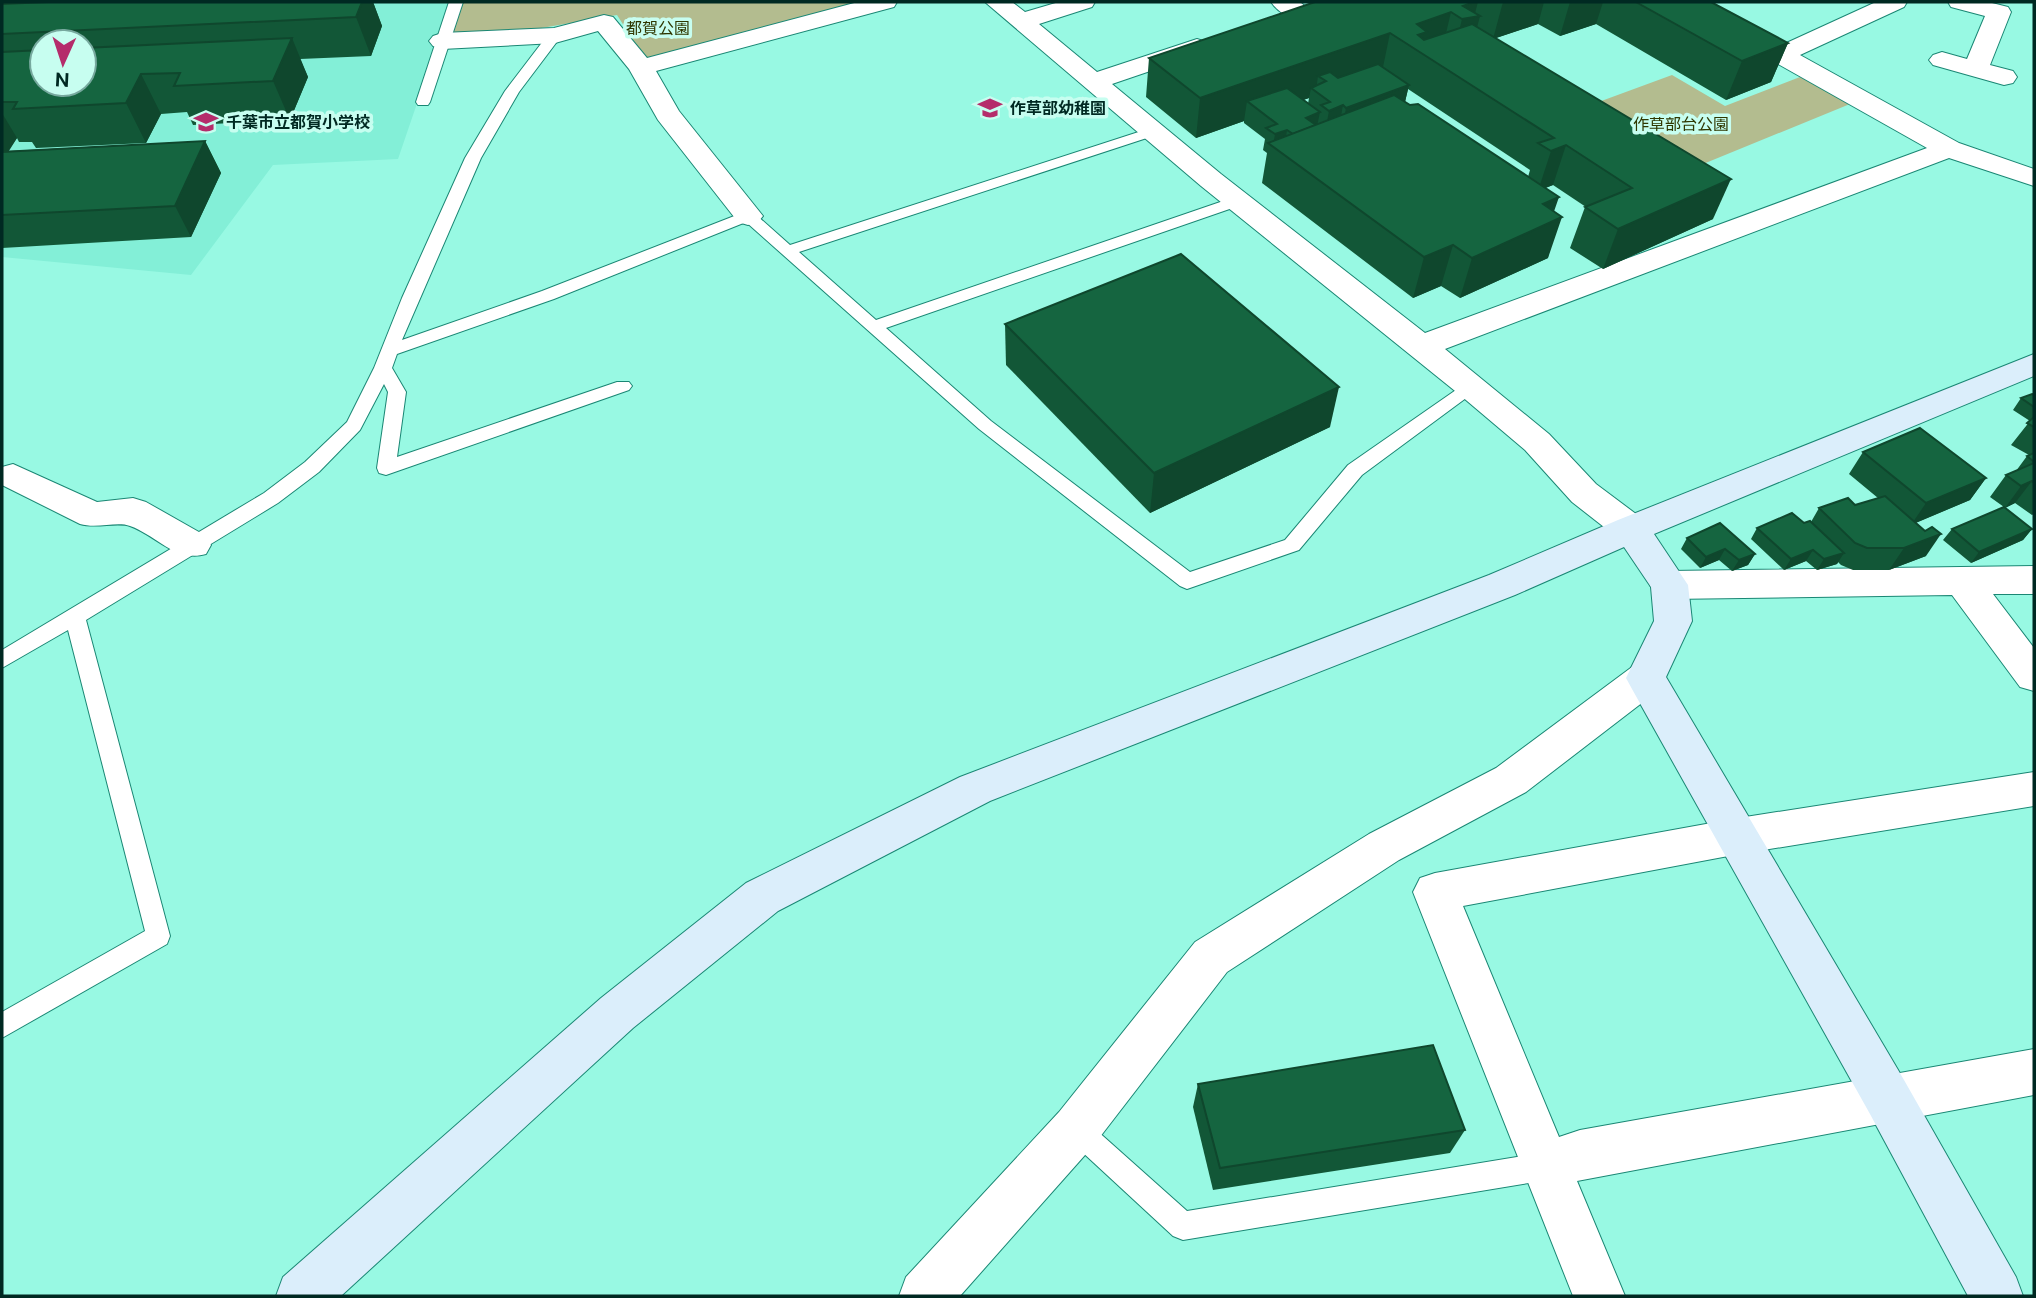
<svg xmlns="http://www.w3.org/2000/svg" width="2036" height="1298" viewBox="0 0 2036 1298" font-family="'Public Sans','Noto Sans JP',sans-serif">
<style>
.built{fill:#83efd7;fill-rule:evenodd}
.green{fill:#b3bc8f}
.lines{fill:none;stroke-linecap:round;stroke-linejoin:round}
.lane-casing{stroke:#1a8774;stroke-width:2}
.street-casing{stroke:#1a8774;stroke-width:2}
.secondary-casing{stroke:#1a8774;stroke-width:2}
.lane{fill:#fff;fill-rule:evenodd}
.street{fill:#fff;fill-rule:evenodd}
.secondary{fill:#dbeefb;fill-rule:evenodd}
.wall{fill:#125737;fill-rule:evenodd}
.shaded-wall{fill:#0f472d}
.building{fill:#156540;stroke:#0f472d;stroke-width:2}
.labels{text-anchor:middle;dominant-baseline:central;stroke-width:7;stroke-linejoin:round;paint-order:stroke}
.far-park-label{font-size:16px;fill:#2f3700;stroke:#c7fef0}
.far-poi-label{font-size:16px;font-weight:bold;fill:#002922;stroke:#c7fef0;text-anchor:start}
</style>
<rect width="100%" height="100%" fill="#98f9e3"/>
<!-- built -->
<path class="built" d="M2,2h449v2l-53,155 -125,6 -82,110 -189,-18zM42,42h42v42h-42z"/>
<!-- green -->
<g class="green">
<polygon points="461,2 865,2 646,60 617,15 449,44"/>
<polygon points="1672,75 1725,106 1800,77 1850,104 1686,171 1585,107"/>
</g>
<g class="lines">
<!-- lane casing -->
<g class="lane-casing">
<g id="lane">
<polygon points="449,2 463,2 430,102 428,105 418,105 416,102"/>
<polygon points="555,31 562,35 519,92 481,158 402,340 542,291 742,213 754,213 790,245 1154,127 1161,131 1159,134 799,252 876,320 1232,198 1244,198 1246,201 1244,204 886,328 991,421 1190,572 1285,540 1348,465 1466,383 1478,383 1481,387 1362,475 1299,550 1187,589 1180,586 979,429 746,222 554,299 397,354 392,368 406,392 397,457 617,382 629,382 632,386 629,390 386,475 379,473 377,468 388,392 384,384 360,430 319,472 278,503 86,620 170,936 167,944 2,1038 2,1012 145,931 68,630 2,668 2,650 264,493 305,462 347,422 374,368 402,298 465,158 505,91 550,32"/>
<polygon points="1076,1116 1085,1120 1187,1211 1547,1152 1557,1156 1561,1166 1557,1176 1547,1180 1183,1240 1173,1236 1067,1138 1063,1129 1067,1120"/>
</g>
</g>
<!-- street casing -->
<g class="street-casing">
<g id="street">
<polygon points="858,2 897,2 894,7 656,71 679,111 763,216 758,222 748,225 738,222 658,120 629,69 598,31 555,43 442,49 433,46 429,41 433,36 442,33 554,28 604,15 613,17 647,58"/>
<polygon points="985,2 1012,2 1025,12 1059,2 1095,2 1092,7 1039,24 1097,72 1188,42 1197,39 1206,42 1210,47 1206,52 1112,84 1221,174 1425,333 1927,148 1677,7 1674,2 1704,2 1782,45 1876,2 1907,2 1904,7 1800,55 1959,143 2034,169 2034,186 1949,158 1445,349 1549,434 1596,484 1644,520 1649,529 1644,538 1631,542 1618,538 1572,502 1525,450 1460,395 1201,186"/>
<path d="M1271,2h29l13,11 -3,5c-15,4 -31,-4 -39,-16z"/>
<polygon points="1948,2 1988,2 2008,7 2011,12 1990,65 2013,71 2017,77 2013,83 2004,85 1933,65 1929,60 1933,55 1942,52 1967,59 1985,16 1951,7"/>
<path d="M13,464l84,38 36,-4 13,4 60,34 5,9 -5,9c-30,9 -50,-19 -76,-28 -13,-5 -33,3 -50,-2l-78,-39v-18z"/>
<polygon points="2034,566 2034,594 1993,594 2034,648 2034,691 2020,687 1952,595 1669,599 1656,595 1650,585 1656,575 1669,571"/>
<polygon points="1646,663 1660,667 1666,678 1660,689 1526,792 1399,860 1227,972 1093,1146 960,1296 899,1296 906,1277 1059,1112 1195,942 1369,834 1496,768 1632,667"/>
<polygon points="2034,772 2034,806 1739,854 1463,906 1559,1137 1580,1130 2034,1049 2034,1095 1577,1181 1625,1296 1573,1296 1413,892 1420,878 1435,873 1739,818"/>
</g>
</g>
<!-- secondary casing -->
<g class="secondary-casing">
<polygon id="secondary" points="2034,354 2034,376 1654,534 1688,585 1692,621 1666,677 1904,1080 2016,1277 2023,1296 1968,1296 1870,1114 1632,689 1626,678 1654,621 1651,587 1624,547 1515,595 990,801 778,911 633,1028 341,1296 276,1296 283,1277 601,998 746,883 960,777 1489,575 1618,520"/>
</g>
<!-- lane -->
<use href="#lane" class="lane"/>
<!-- street -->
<use href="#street" class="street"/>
<!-- secondary -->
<use href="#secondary" class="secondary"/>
</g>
<!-- wall -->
<g class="wall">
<path d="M48,2h325l9,24 -11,30 -71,3 8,18 -18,43 -97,5 -6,-13 -26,2 -15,29 -110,5 -4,-6h-13l-2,-4 -9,13 197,-10 16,32 -30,64 -189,11v-244zM42,42h42v42h-42z"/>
<path d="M1315,2h396l77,41 -17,39 -45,18 -130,-76 -36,12 -22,-12 -42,14 217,181 -110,50 -33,-21 15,-41h1l-33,-22 -8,3 9,24 -6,46 -88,40 -19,-12 -28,12 -151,-115 5,-30 -4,-3 2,-11 -21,-16v-2l-48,17 -50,-41 3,-39zM1408,89l122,81 -2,7 -123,-75zM1309,98l-1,6 -5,-4z"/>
<polygon points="1005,324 1330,427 1150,513 1006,365"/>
<polygon points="2034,395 2034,514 2032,515 2015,503 2005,508 2032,529 2023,540 1971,563 1943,540 1952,529 2004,507 1990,497 2006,475 2016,471 2027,456 2029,455 2011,445 2030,421 2013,410 2021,398"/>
<polygon points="1863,452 1986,478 1970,500 1915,523 1926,556 1889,570 1853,570 1841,565 1838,562 1837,564 1817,570 1806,561 1784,570 1751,539 1757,528 1804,523 1811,522 1819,508 1855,505 1878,498 1849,474"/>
<polygon points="1687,538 1755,554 1748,565 1732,571 1719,560 1700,568 1681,549"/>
<polygon points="1198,1084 1465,1130 1450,1153 1213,1190 1193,1107"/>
</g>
<!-- shaded-wall -->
<g class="shaded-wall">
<polygon points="362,2 373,2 382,26 371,56 356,17"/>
<polygon points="1474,2 1478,2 1474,17 1480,16 1470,55 1453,57 1462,19 1463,6"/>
<polygon points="1503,2 1544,2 1538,24 1493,39"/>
<polygon points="1570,2 1603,2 1596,24 1560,36"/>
<polygon points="1451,12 1442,50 1412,47 1417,24"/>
<polygon points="1390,33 1382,72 1326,81 1318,76 1316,91 1311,88 1309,98 1263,114 1247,101 1244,121 1196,138 1200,98"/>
<polygon points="292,38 308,77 290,120 273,81"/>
<polygon points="1788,43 1771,82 1726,100 1742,61"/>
<polygon points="141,74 161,114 146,143 126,103"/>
<polygon points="1409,85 1404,106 1342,130 1346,108"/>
<polygon points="1343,105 1339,127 1325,132 1329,111"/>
<polygon points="1320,112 1316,131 1306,118"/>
<polygon points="2,113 17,138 2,162"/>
<polygon points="1287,130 1284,151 1273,146 1275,134"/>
<polygon points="205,141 221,173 191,237 175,206"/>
<polygon points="1566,145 1553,185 1538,191 1551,151"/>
<polygon points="1731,179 1713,219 1603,269 1618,229"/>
<polygon points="1559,197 1550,223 1562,217 1548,258 1460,298 1472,258 1543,204"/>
<polygon points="1453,245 1441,286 1413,298 1424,257"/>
<polygon points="1339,387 1330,427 1150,513 1154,473"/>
<polygon points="1986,478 1970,500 1911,525 1926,503"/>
<polygon points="2032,481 2015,503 2005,508 2021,486"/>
<polygon points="2032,529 2023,540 1971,563 1979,552"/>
<polygon points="1941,534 1926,556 1889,570 1904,548"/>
<polygon points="1725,549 1719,560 1700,568 1706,557"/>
<polygon points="1813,550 1806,561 1784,570 1791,559"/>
<polygon points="1844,553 1837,564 1817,570 1824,559"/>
<polygon points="1755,554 1748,565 1732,571 1739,560"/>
</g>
<!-- building -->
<g class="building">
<polygon points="48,2 362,2 356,17 2,34 2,4"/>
<polygon points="1315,2 1474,2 1463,6 1480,16 1462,19 1451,12 1417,24 1427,32 1418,35 1424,40 1472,24 1731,179 1618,229 1585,207 1632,188 1566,145 1551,151 1538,143 1554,138 1390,33 1200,98 1149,58"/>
<polygon points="1636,2 1711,2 1788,43 1742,61"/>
<polygon points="292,38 273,81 174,86 180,73 141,74 126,103 13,109 17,102 2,102 2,52 42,50 42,84 84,84 84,48"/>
<polygon points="1378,64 1409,85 1346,108 1343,105 1329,111 1321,105 1330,102 1311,88 1326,81 1318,76 1330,72 1338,78"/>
<polygon points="1287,88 1320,112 1306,118 1316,125 1293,134 1287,130 1275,134 1266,128 1277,124 1247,101"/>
<polygon points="1394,95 1410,105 1418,104 1559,197 1543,204 1562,217 1472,258 1453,245 1424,257 1268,143"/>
<polygon points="205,141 175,206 2,215 2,152"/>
<polygon points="1181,254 1339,387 1154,473 1005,324"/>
<polygon points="2032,394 2034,395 2034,407 2021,398"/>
<polygon points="2034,417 2034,427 2027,423"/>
<polygon points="1920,428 1986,478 1926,503 1863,452"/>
<polygon points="2034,453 2034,462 2027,456"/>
<polygon points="2034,463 2034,483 2032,481 2021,486 2006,475"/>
<polygon points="1885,496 1925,531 1932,527 1941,534 1904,548 1867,548 1855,543 1819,508 1848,498 1855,505"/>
<polygon points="2004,507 2032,529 1979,552 1952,529"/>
<polygon points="1792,513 1804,523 1810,521 1844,553 1824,559 1813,550 1791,559 1757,528"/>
<polygon points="1720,523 1755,554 1739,560 1725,549 1706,557 1687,538"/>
<polygon points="1433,1045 1465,1130 1220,1168 1198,1084"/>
</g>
<!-- icons -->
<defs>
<g id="school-bare" transform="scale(1.89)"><path d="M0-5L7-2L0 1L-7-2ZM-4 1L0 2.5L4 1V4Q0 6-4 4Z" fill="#b52c6b" stroke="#c7fef0" stroke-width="2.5" paint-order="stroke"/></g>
</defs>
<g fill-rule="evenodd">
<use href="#school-bare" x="990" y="108"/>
<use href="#school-bare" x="206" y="122"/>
</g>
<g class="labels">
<!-- far-park labels -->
<g class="far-park-label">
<text x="658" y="28">都賀公園</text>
<text x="1681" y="124">作草部台公園</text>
</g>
<!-- far-poi labels -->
<g class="far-poi-label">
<text x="1010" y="108">作草部幼稚園</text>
<text x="226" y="122">千葉市立都賀小学校</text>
</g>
</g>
<!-- border -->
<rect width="2036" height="1298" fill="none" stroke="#002922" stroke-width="7"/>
<!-- north arrow -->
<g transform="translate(63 63) rotate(183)"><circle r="33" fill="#c7fef0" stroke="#77a99e" stroke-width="2"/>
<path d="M0-5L12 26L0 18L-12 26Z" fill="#b52c6b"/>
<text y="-10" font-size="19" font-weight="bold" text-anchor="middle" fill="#002922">N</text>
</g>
</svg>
